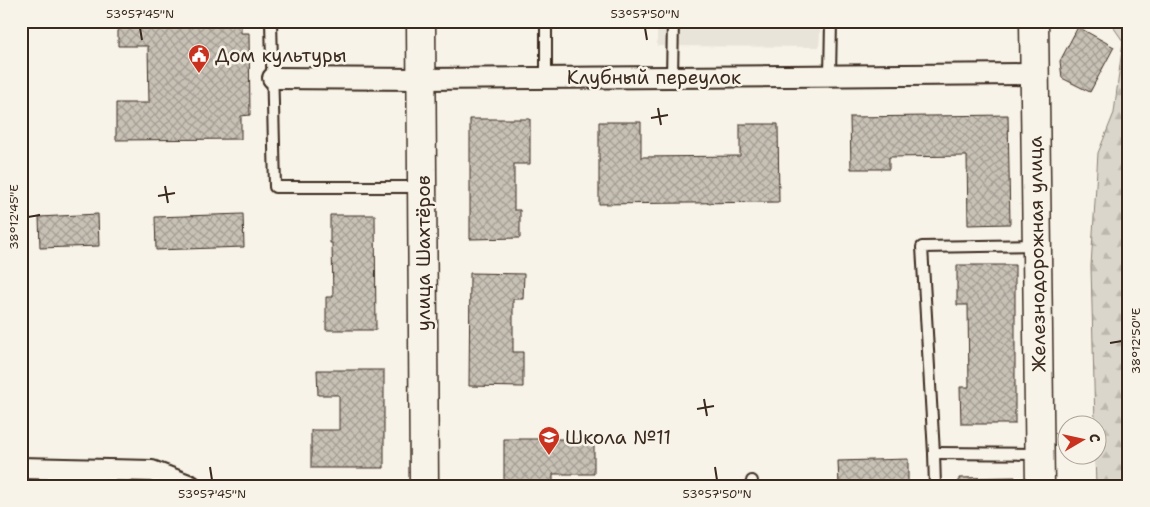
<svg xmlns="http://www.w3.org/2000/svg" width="1150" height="507" viewBox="0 0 1150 507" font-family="'Shantell Sans',sans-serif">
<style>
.built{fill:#e9e4d9}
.forest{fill:url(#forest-firs);stroke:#8b8074}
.building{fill:url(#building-cross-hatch);stroke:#3b2a1e}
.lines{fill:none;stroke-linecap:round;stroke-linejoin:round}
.lane-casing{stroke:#3b2a1e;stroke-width:14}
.street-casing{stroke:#3b2a1e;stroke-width:24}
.secondary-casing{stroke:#3b2a1e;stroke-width:31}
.lane{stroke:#f7f3e8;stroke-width:10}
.street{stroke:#f7f3e8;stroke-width:20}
.secondary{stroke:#f7f3e8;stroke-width:28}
.ticks{fill:none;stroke:#3b2a1e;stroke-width:2}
.labels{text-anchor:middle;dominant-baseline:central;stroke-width:5;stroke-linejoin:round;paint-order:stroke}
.poi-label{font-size:19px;fill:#3b2a1e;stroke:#f7f3e8;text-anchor:start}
.street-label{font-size:19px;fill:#3b2a1e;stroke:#f7f3e8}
.neatline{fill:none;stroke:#3b2a1e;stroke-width:2}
.ticks-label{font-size:12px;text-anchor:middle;fill:#3b2a1e}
</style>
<defs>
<pattern id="forest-firs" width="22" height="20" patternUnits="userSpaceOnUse" patternTransform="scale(1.25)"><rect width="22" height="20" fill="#dbd6cb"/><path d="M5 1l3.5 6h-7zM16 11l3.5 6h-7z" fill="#bdb8ae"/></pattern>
<pattern id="building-cross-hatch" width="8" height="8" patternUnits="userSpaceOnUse" patternTransform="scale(1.25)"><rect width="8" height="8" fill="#c8c1b6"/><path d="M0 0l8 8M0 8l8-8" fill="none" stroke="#a49d93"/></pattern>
</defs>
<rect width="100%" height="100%" fill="#f7f3e8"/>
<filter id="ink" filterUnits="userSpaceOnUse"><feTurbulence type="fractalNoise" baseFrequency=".02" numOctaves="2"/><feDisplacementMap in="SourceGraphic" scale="10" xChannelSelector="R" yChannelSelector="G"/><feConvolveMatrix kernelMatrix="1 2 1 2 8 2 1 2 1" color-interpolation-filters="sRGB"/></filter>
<g filter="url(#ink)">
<!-- built -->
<polygon class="built" points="657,21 821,21 819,47 657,46"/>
<!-- forest -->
<polygon class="forest" points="1109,21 1129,21 1129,486 1096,486 1095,455 1098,454 1098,424 1095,424 1091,266 1098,153 1114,113 1123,41"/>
<!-- building -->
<g class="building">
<polygon points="118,21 241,21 241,33 249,33 250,115 241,116 241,139 116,140 116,103 149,103 148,46 118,46"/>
<rect x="465" y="21" width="66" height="3"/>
<rect x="561" y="21" width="84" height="3"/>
<polygon points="1078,27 1114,47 1090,92 1062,78 1060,61"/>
<polygon points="1008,115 1010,224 968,225 967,156 889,157 889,169 851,169 850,117"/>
<polygon points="470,119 530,119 530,164 514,164 514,210 520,210 520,238 470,239"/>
<polygon points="599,122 641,122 641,157 740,156 740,124 778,124 779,202 599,204"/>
<polygon points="98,214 99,246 40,248 39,217"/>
<polygon points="243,214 244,247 156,250 155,217"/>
<polygon points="330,215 375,215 376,330 326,330 326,297 333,297 332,243 330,243"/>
<polygon points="957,265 1015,265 1015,424 961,424 960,387 969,387 968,305 957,305"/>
<polygon points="470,273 524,274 523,299 513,299 513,352 523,352 523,387 469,386"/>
<polygon points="317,370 384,370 384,468 311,468 311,430 339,430 339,395 318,395"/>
<polygon points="504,439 594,439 594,474 553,474 553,486 504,486"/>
<polygon points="908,459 908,486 839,486 838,461"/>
<polygon points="1015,477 1015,486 959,486 959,478"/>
</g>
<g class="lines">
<!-- lane casing -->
<g class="lane-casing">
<g id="lane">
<polyline points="271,21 275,187 421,187"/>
<polyline points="546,21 546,78"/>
<polyline points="830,76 831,21"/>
<polyline points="672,77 673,21"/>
<polyline points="934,453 1038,454"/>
<polyline points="752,481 752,486"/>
<polyline points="935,486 934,453 922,247 1036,245"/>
</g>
</g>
<!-- street casing -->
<g class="street-casing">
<g id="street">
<polyline points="273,78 422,79 1034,74"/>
<polyline points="21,468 152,471 191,486"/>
</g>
</g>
<!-- secondary casing -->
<g class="secondary-casing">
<g id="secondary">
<polyline points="421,21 424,486"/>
<polyline points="1034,21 1040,486"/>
</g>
</g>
<!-- lane -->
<use href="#lane" class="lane"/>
<!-- street -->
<use href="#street" class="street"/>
<!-- secondary -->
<use href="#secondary" class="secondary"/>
</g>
</g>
<!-- ticks -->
<path class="ticks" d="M140,28l2,12M645,28l2,12M658,108l3,17M651,118l17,-3M165,186l3,17M158,196l17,-3M28,217l12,-2M1110,343l12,-2M704,399l3,17M697,409l17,-3M210,467l2,13M715,467l2,13"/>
<!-- icons -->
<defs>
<g id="civic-pin" transform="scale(1.125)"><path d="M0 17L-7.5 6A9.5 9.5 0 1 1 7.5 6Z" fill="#c8321e" stroke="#f7f3e8"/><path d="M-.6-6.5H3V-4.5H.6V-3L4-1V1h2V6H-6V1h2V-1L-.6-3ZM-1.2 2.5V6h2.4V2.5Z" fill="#fff"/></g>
<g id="school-pin" transform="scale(1.125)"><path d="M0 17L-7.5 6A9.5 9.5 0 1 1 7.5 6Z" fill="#c8321e" stroke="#f7f3e8"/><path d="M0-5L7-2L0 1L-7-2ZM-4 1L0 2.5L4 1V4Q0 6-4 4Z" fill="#fff"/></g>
</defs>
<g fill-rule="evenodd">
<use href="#civic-pin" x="199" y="55"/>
<use href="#school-pin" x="549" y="437"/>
</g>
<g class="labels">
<!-- poi labels -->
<g class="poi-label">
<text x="215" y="55">Дом культуры</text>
<text x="565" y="437">Школа №11</text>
</g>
<!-- street labels -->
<g class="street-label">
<text x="654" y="77">Клубный переулок</text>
<text transform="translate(423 253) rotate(-90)">улица Шахтёров</text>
<text transform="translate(1037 254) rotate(-91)">Железнодорожная улица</text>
</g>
</g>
<!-- margin -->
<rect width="1150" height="507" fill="none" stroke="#f7f3e8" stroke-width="55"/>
<!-- north arrow -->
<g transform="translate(1082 440) rotate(81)"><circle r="24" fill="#f7f3e8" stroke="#aca397"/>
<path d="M0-4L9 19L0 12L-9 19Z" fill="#c8321e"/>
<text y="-8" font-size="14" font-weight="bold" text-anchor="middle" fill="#3b2a1e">С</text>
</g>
<rect x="28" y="28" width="1094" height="452" class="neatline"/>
<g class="ticks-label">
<text x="140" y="18">53°57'45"N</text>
<text x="645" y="18">53°57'50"N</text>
<text transform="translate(14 217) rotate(-90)" y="4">38°12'45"E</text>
<text transform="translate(1136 341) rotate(-90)" y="4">38°12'50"E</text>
<text x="212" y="498">53°57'45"N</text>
<text x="717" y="498">53°57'50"N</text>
</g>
</svg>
